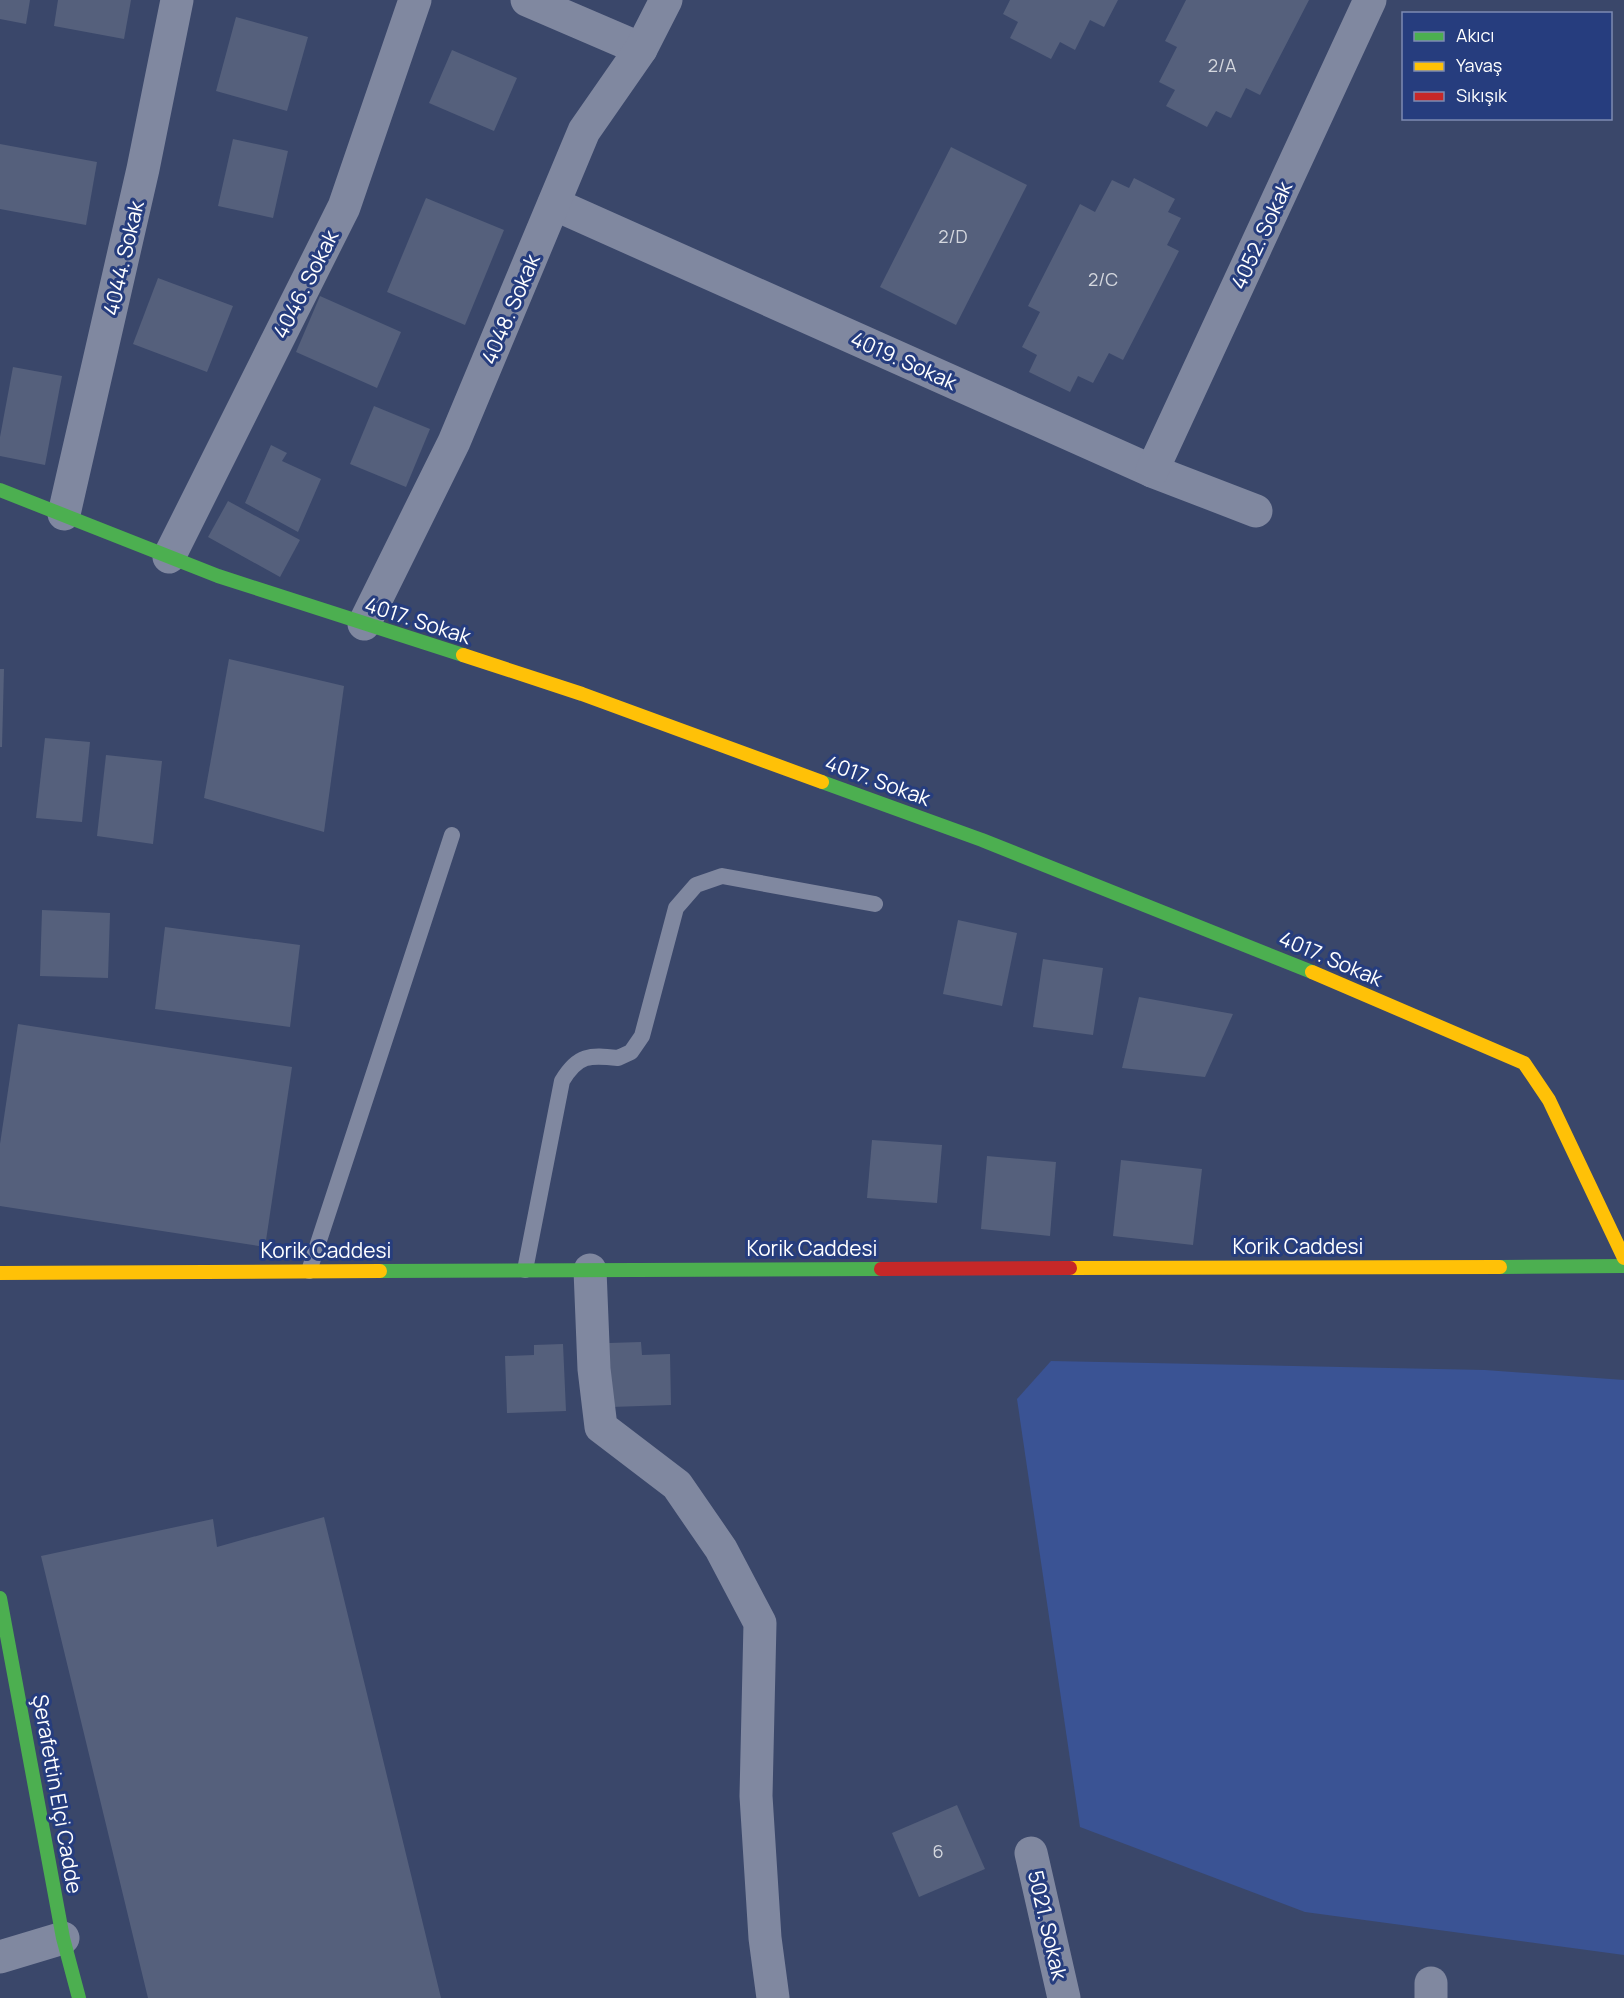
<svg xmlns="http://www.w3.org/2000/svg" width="1624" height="1998" viewBox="0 0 1624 1998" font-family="Manrope,sans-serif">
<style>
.green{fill:#3a5394}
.building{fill:#55607c}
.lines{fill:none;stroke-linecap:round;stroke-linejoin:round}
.lane{stroke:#8088a0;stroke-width:16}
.street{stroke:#8088a0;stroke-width:33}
.fast{stroke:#4caf50;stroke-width:14}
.slow{stroke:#ffc107;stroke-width:14}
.jam{stroke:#c62828;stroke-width:14}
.labels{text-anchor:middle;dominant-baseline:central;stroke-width:6;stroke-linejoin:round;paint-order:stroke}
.number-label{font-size:18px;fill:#d4d7de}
.street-label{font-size:21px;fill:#fff;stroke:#263d7e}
</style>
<rect width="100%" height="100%" fill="#3a476a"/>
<!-- green -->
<polygon class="green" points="1051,1361 1485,1370 1624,1380 1624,1955 1305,1912 1080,1827 1017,1399"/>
<!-- building -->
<g class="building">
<polygon points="0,0 30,0 26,24 0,19"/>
<polygon points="58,0 131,0 124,39 54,26"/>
<polygon points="1010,0 1118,0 1104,27 1090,20 1075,50 1060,42 1051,59 1010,38 1018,22 1003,14"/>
<polygon points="1186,0 1309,0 1260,95 1246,88 1231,118 1216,111 1207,127 1166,106 1175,90 1159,82 1177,47 1165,41"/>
<polygon points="236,17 308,37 287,111 216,91"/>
<polygon points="452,50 517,78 494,131 429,103"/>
<polygon points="233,139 288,151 273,218 218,206"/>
<polygon points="0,144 97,162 86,225 0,209"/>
<polygon points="951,147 1027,185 956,325 880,287"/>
<polygon points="1134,178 1175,199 1168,212 1181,218 1167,245 1179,251 1123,360 1109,353 1093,383 1078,376 1070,392 1029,372 1037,355 1022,347 1040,312 1028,306 1080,204 1095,212 1112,180 1129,188"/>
<polygon points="426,198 504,230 465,325 387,292"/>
<polygon points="158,278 233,306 207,372 133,344"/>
<polygon points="320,296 401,332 377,388 296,352"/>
<polygon points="13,367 62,376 45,465 0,456 0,437"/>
<polygon points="374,406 430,429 406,487 350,464"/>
<polygon points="271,445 287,453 282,461 321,479 298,532 245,503"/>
<polygon points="228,501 300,540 280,577 208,537"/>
<polygon points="229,659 344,686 324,832 204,798"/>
<polygon points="0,669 4,669 2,747 0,747"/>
<polygon points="45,738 90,742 82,822 36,818"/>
<polygon points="106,755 162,761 153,844 97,836"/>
<polygon points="42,910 110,913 108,978 40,976"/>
<polygon points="958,920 1017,933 1002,1006 943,994"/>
<polygon points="165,927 300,945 290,1027 155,1009"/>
<polygon points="1043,959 1103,968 1093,1035 1033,1027"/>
<polygon points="1139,997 1233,1014 1205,1077 1122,1068"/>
<polygon points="18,1024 292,1067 265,1247 0,1206 0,1144"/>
<polygon points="872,1140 942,1145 937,1203 867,1198"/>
<polygon points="987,1156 1056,1162 1050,1236 981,1229"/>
<polygon points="1121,1160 1202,1169 1193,1245 1113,1236"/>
<polygon points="641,1342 642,1355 670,1354 671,1405 611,1407 609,1343"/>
<polygon points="563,1344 566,1411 507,1413 505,1356 534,1355 534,1345"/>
<polygon points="324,1517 441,1998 148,1998 41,1556 213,1519 217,1547"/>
<polygon points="957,1805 985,1869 919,1897 892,1833"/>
</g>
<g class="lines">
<!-- lane -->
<g class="lane">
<path d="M525,1270l37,-189c16,-27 28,-26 56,-23l13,-6 11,-16 34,-128 20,-23 26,-9 153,28"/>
<polyline points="309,1271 452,835"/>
</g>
<!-- street -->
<g class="street">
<polyline points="527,0 641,49"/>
<polyline points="554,204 1152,471 1256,511"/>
<polyline points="1152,471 1370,0"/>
<polyline points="64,514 143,169 177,0"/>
<polyline points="169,557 344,207 415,0"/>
<polyline points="364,624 454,442 584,131 641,49 666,0"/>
<polyline points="590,1270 594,1369 601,1427 677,1485 721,1549 760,1623 756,1796 765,1938 773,1998"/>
<polyline points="1031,1853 1064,1998"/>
<polyline points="0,1957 63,1938"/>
<polyline points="1431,1983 1431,1998"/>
</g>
<!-- fast -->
<g class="fast">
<polyline points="0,490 218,576 463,655"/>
<polyline points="822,782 982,840 1312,972"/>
<polyline points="1500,1267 1624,1266"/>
<polyline points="380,1271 881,1269"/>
<polyline points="0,1598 63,1938 79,1998"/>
</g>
<!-- slow -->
<g class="slow">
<polyline points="463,655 582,694 822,782"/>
<polyline points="1312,972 1524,1063 1549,1100 1624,1258"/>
<polyline points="1070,1268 1500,1267"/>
<polyline points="0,1273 380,1271"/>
</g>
<!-- jam -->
<polyline class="jam" points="881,1269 1070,1268"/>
</g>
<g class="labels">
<!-- number labels -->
<g class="number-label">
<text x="1222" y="65">2/A</text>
<text x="953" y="236">2/D</text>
<text x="1103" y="279">2/C</text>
<text x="938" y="1851">6</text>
</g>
<!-- street labels -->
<g class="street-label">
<text transform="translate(1261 235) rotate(-65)">4052. Sokak</text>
<text transform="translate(123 258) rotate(-77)">4044. Sokak</text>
<text transform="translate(305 284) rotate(-63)">4046. Sokak</text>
<text transform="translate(510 309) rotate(-67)">4048. Sokak</text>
<text transform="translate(904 360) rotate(24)">4019. Sokak</text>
<text transform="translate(418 620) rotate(18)">4017. Sokak</text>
<text transform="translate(878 780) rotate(20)">4017. Sokak</text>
<text transform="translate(1331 958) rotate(23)">4017. Sokak</text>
<text x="1298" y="1246">Korik Caddesi</text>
<text x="812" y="1248">Korik Caddesi</text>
<text x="326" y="1250">Korik Caddesi</text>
<text transform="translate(58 1794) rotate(80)">Şerafettin Elçi Cadde</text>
<text transform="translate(1048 1925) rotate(77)">5021. Sokak</text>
</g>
</g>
<!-- legend -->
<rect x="1402" y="12" width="210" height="108" fill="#263d7e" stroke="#7d8bb2" stroke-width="1.5"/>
<rect x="1414" y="32" width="30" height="9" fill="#4caf50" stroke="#7d8bb2" stroke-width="1.5"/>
<text x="1456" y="42" font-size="18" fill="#ffffff">Akıcı</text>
<rect x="1414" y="62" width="30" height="9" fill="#ffc107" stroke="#7d8bb2" stroke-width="1.5"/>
<text x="1456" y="72" font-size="18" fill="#ffffff">Yavaş</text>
<rect x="1414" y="92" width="30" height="9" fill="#c62828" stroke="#7d8bb2" stroke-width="1.5"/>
<text x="1456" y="102" font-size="18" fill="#ffffff">Sıkışık</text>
</svg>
